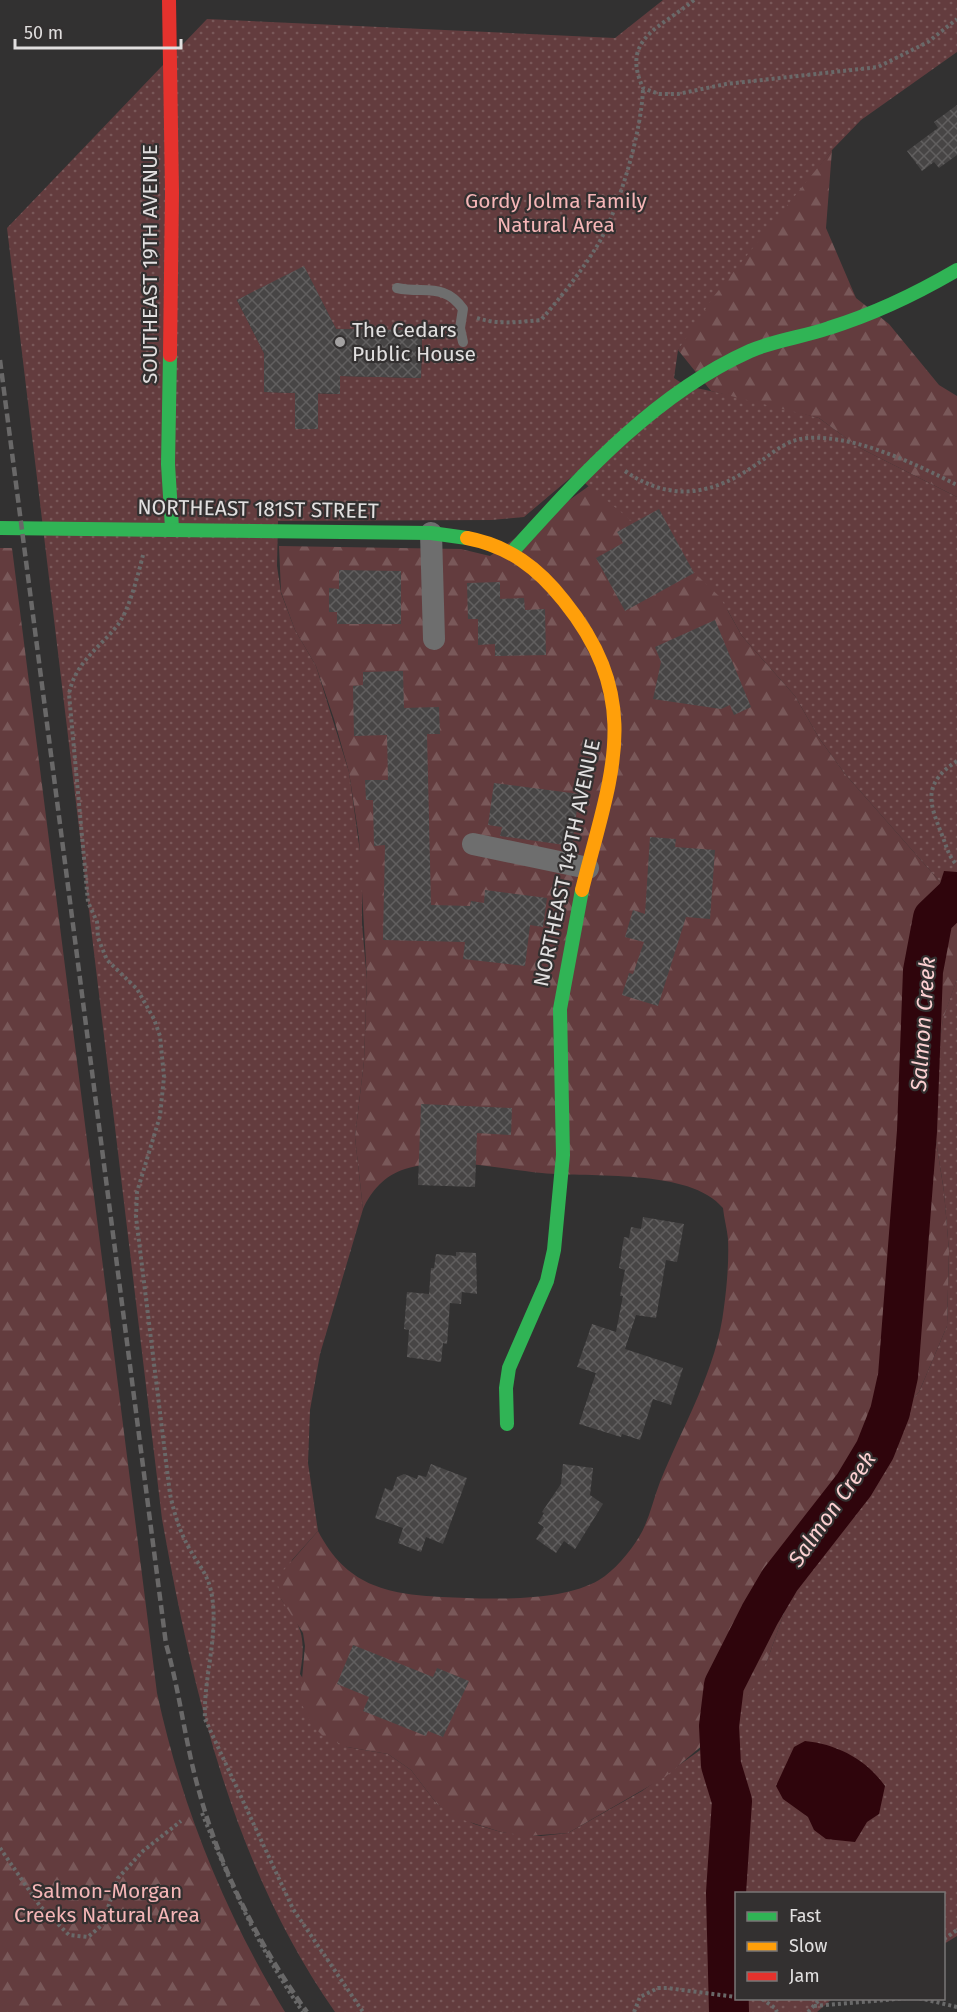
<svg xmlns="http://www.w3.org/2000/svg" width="957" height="2012" viewBox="0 0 957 2012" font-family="'Fira Sans',sans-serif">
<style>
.grass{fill:url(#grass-dots);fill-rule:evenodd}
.forest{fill:url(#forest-firs)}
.water{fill:#2f050c}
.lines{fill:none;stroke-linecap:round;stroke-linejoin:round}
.river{stroke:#2f050c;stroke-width:40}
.building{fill:url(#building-cross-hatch)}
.path{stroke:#696969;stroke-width:4;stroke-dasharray:3 3;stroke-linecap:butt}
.lane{stroke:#6e6e6e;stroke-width:10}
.street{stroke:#6e6e6e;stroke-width:22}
.fast{stroke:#30b455;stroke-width:14}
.slow{stroke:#ff9f0a;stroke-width:14}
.jam{stroke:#e5322d;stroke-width:14}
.rail{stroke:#696868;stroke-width:4.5;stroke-dasharray:9 4.5;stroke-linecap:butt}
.poi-dot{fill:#a4a2a2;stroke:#333030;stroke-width:2}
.labels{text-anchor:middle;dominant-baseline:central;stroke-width:4.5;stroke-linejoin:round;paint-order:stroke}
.park-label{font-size:21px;fill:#f5b6b7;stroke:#333030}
.street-label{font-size:21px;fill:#e1dfdf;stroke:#333030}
.poi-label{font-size:21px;fill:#e1dfdf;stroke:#333030;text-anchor:start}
.water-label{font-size:22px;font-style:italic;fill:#fcd0d1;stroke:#333030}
</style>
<defs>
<pattern id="grass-dots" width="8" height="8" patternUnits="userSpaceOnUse" patternTransform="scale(1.5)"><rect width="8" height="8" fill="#633c3e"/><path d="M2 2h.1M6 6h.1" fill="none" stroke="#795859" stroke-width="1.8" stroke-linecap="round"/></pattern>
<pattern id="forest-firs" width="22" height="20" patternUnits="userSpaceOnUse" patternTransform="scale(1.5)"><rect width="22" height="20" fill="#633c3e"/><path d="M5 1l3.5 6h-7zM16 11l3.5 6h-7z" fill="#795859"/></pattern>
<pattern id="building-cross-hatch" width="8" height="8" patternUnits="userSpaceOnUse" patternTransform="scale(1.5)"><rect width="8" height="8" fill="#474545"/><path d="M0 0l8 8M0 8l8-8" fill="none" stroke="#615f5f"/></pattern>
</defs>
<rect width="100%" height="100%" fill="#323131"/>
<!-- grass -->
<path class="grass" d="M663,0h294v52l-96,68 -29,30 -154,200 -4,28 12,8 69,14 64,18 39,29 99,50v404l-112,-127 -26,-36 -24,-42 -53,-60 -14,-25 -41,-45 -78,-61 -34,-31 -51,43 -32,3 -214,1 -1,45 4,27 14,37 21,36 33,106 13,94v58l5,56 -3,81 -9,76 8,72 -43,145 -10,56 -2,53 10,68 -26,29 -11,39c22,28 25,39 19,75l47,73 41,7 23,16 26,34 37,20 27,8 40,4 27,-3 74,-42 57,-40 31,-29 37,-61 44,-124 72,-109 36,-36 28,-66 2,-75 -5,-59 -9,-58 1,-59 7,-57 14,-39v957l-13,8v-50h-208v104l96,1 -15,13h-482c-102,-146 -142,-320 -173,-493l-155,-1291 200,-209 408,19zM304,267l32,62 86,2 -1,47 -81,-2 -1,18 -75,-2v-39l-27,-53z"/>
<!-- forest -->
<g class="forest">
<polygon points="832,150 826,228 856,298 889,324 939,385 957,396 957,497 858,447 819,418 711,391 678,350 714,296"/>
<path d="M589,486l98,80 33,31 22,39 53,60 24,42 26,36 112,127v78l-14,40 -7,56 -1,59 9,58 5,59 -2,75 -28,66 -36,36 -72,109 -44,124 -12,25 -25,36 -65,55 -97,56 -41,3 -26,-4 -41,-13 -23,-15 -26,-34 -23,-16 -41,-7 -24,-11 -10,-10 -13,-25 5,-55 -2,-13 -22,-34 -3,-14 5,-14 35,-40c28,54 67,63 124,66 44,2 118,6 157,-17 15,-9 31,-28 40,-43 10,-16 14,-37 21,-55 23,-57 57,-113 64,-175 3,-22 5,-46 4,-68 -1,-10 -4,-21 -5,-31 -33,-40 -133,-30 -181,-35 -45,-4 -93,-18 -137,-4 -20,6 -34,22 -42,40l-8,-72 9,-76 3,-81 -8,-142 -10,-66 -15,-53 -18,-53 -21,-36 -14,-38 -2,-46 182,3 29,7z"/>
<path d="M0,548h12l145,1145c25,115 67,218 128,319h-285z"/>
</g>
<!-- water -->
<g class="water">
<polygon points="944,871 957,872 957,906 931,913"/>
<path d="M805,1741c32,3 62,19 80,45l-6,28 -12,8 -12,20 -29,-3 -12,-9 -6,-13 -25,-18 -7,-13 18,-39z"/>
</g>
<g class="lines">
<!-- river -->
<polyline class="river" points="729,2012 726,1893 732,1801 721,1765 719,1726 724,1685 760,1614 780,1580 854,1485 875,1450 890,1412 898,1376 917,1131 923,971 933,918 957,895"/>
</g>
<!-- building -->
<g class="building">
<polygon points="957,105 957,155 939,168 934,162 922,171 907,151 938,128 934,122"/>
<polygon points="304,266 336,329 422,330 421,378 340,376 340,394 318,393 318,429 295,429 295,393 264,392 264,353 237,300"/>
<polygon points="659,509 694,573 625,611 596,558 623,543 617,532"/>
<polygon points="339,570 401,571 401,624 337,624 337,612 329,612 329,588 339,589"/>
<polygon points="500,582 500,599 524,598 525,610 545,609 546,655 495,656 495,644 478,645 478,619 468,619 467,583"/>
<polygon points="715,620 751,707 734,715 730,705 721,709 653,699 661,662 655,647"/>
<polygon points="403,671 404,708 439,707 440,734 427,734 431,905 470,906 471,901 484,903 485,890 547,898 543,927 530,925 525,966 463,959 465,942 383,940 385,845 374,846 373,800 366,800 365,780 388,780 387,735 354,736 353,686 363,685 363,672"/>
<polygon points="494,783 579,794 572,846 500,836 502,827 488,825"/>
<polygon points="650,837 676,839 675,847 715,850 710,919 686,917 658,1006 622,995 629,973 633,974 644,942 625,937 633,910 645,914"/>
<polygon points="421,1104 512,1108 511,1135 477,1133 475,1187 418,1185"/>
<polygon points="643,1217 684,1224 677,1262 666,1260 656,1318 636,1315 625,1349 683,1368 671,1405 653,1399 640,1440 622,1434 621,1437 579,1424 596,1373 577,1367 592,1324 616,1332 623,1296 620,1296 625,1270 619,1268 624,1237 629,1238 631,1227 641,1229"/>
<polygon points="456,1252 476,1253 477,1294 462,1292 461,1304 450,1303 447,1344 443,1343 441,1362 407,1357 409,1330 404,1329 407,1292 429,1294 431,1268 434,1268 436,1254 456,1256"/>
<polygon points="431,1464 467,1478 443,1544 426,1537 421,1552 398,1543 403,1528 375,1518 385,1488 392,1491 397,1477 404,1474 417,1479 418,1475 426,1477"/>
<polygon points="563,1464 593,1468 590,1495 603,1504 575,1549 564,1541 556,1553 536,1539 544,1527 538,1523 544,1513 542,1512 561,1484"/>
<polygon points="353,1645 433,1677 437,1668 469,1681 443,1737 428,1731 426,1736 363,1711 369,1697 337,1684"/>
</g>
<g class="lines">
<!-- path -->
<g class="path">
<path d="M694,0c-33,28 -74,38 -51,88l16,6h19l48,-10 152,-17 50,-25 29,-23"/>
<path d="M477,318c21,7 42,4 64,2 20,-23 40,-48 56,-74 22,-36 45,-116 46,-158"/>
<path d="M625,471c46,32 88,24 132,-7 13,-9 27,-22 43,-25 48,-8 116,25 157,46"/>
<path d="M143,555c-5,20 -14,56 -26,71 -19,23 -42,37 -48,68l19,208 9,20 1,16 9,22 30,29 17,30 6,17 4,41 -4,39 -23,76 -1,25 34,277c4,18 9,36 18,52 8,16 19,26 23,45 9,42 -8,86 -6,128l88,190 70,103"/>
<path d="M957,761c-35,23 -28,41 -15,74 5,12 6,21 15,30"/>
<path d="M202,1813c30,74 55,133 101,199"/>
<polyline points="0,1848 40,1906 69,1935 88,1937 102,1925 118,1878 143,1851 181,1821"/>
<polyline points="944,1939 957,1930"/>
<polyline points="756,1998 785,1998"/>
<polyline points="919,1998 957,2007"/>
<polyline points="762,1999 775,2008 777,2012"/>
<polyline points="814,2006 908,1998"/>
<polyline points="634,2012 640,1997 658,1988 667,1988 736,1997"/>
<polyline points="808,2012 821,1998"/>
</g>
<!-- lane -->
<path class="lane" d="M397,288c27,6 47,-6 66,21l-3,19 3,14"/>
<!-- street -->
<g class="street">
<polyline points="431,533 434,639"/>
<polyline points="473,844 588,868"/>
</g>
<!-- fast -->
<g class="fast">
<polyline points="170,355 168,464 172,528"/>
<polyline points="0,528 431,533 467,538"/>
<path d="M512,552c69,-76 142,-158 238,-201 25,-11 53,-14 79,-23 45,-14 87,-34 128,-58"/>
<polyline points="507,1424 506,1388 509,1368 547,1281 554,1250 563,1155 560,1009 582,890"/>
</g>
<!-- slow -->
<path class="slow" d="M467,538c42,8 71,30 97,63 82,102 46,176 18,289"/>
<!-- jam -->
<polyline class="jam" points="169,0 172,192 170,355"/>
<!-- rail -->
<path class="rail" d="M0,360l166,1284c14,48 19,99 33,147 21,78 61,156 108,221"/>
</g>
<!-- markers -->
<circle class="poi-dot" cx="340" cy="342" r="6"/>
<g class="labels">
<!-- park labels -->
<g class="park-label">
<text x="556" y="201">Gordy Jolma Family<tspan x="556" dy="24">Natural Area</tspan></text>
<text x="107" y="1891">Salmon-Morgan<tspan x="107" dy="24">Creeks Natural Area</tspan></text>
</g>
<!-- street labels -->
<g class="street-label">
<text transform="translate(150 264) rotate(-90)">SOUTHEAST 19TH AVENUE</text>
<text transform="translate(258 509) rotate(1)">NORTHEAST 181ST STREET</text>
<text transform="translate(567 863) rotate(-78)">NORTHEAST 149TH AVENUE</text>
</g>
<!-- poi labels -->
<g class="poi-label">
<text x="352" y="330">The Cedars<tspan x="352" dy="24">Public House</tspan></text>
</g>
<!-- water labels -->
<g class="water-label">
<text transform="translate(923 1024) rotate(-86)">Salmon Creek</text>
<text transform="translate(832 1509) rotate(-55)">Salmon Creek</text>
</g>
</g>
<!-- legend -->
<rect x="735" y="1892" width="210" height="108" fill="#333030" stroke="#797676" stroke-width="1.5"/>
<rect x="747" y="1912" width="30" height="9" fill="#30b455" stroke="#797676" stroke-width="1.5"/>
<text x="789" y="1922" font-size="18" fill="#e1dfdf">Fast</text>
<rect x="747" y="1942" width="30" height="9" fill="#ff9f0a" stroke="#797676" stroke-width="1.5"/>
<text x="789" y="1952" font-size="18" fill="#e1dfdf">Slow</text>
<rect x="747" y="1972" width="30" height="9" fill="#e5322d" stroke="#797676" stroke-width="1.5"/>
<text x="789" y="1982" font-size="18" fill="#e1dfdf">Jam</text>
<!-- scale -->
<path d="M15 39v9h166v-9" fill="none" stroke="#e1dfdf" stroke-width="3"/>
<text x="24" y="39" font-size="18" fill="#e1dfdf" stroke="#333030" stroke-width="4.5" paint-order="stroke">50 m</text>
</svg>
